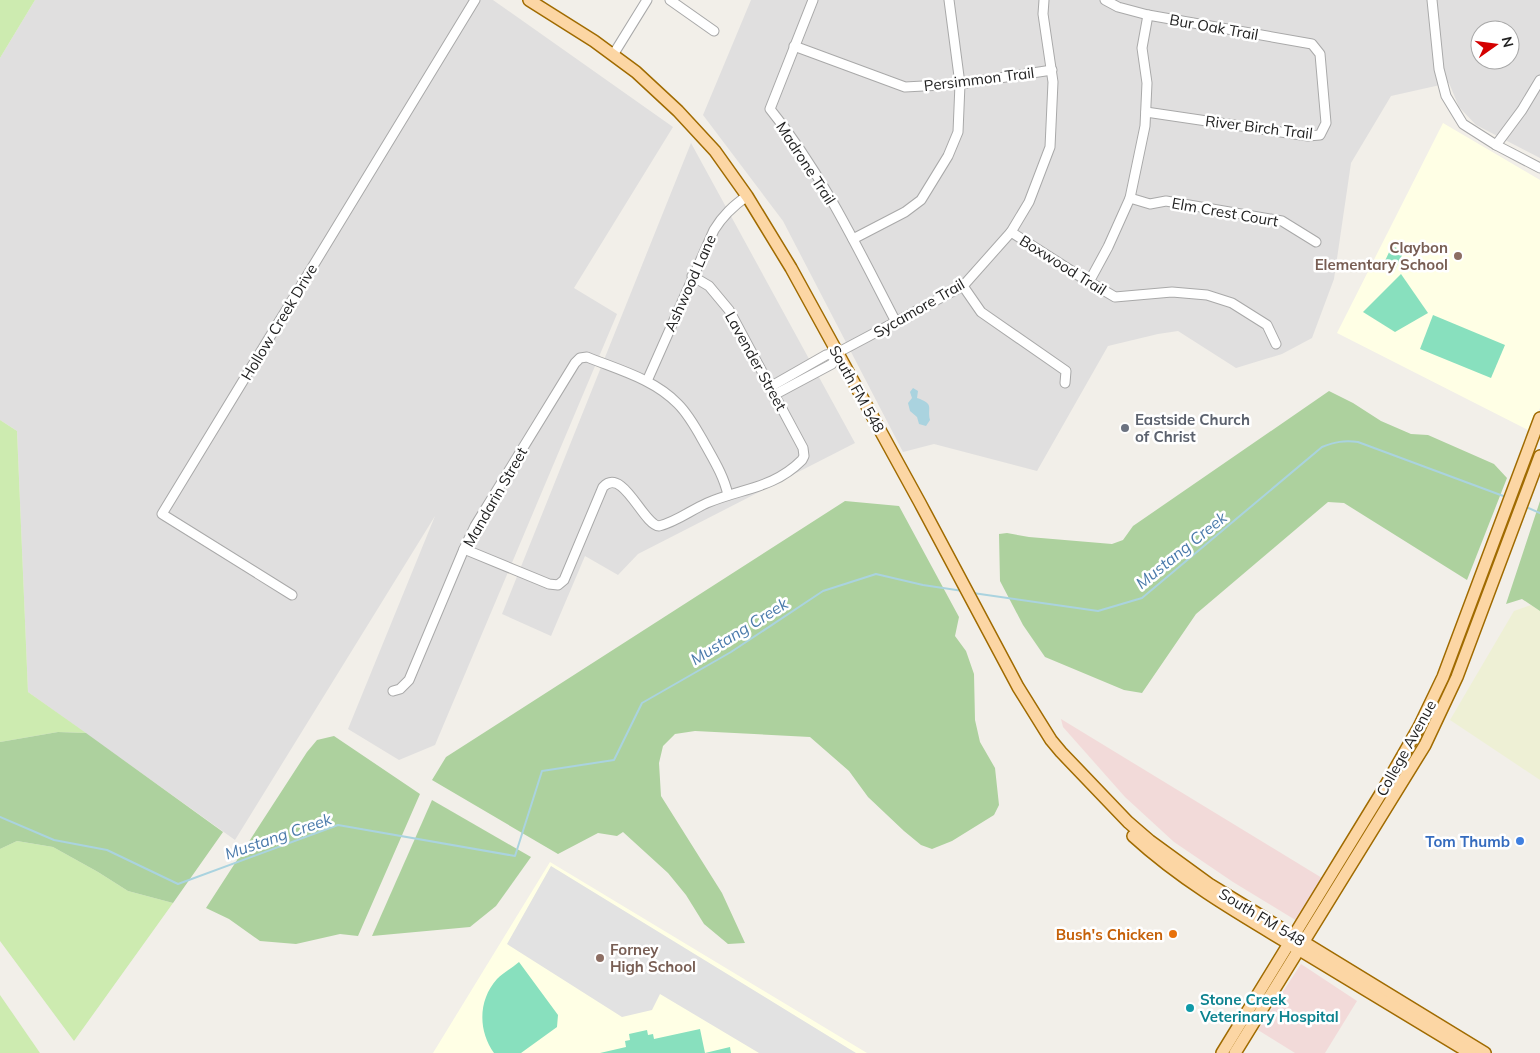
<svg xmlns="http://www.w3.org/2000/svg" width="1540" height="1053" viewBox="0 0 1540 1053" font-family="Mulish,sans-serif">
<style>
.residential{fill:#e0dfdf;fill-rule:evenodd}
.commercial{fill:#f2dad9}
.education{fill:#ffffe5}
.farmland{fill:#eef0d5}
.grass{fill:#cdebb0}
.forest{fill:#add19e}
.pitch{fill:#88e0be}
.parking{fill:#e2e2e2}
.water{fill:#aad3df}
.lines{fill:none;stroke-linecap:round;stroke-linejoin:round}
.stream{stroke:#aad3df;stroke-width:2}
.minor-casing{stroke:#a9a9a9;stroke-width:11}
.major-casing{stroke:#a06b00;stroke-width:14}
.minor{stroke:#fff;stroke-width:9}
.major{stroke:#fcd6a4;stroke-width:11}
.education-dot{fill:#8d6e63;stroke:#fff;stroke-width:2}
.worship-dot{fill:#6b7280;stroke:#fff;stroke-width:2}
.shop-dot{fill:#3f7fe0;stroke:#fff;stroke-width:2}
.food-dot{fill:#e8710a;stroke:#fff;stroke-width:2}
.culture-dot{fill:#0f9aa8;stroke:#fff;stroke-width:2}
.labels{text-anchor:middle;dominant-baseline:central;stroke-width:5;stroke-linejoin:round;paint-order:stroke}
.street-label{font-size:15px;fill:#222;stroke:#fff}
.education-label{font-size:15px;font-weight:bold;fill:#785e54;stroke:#fff;text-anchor:end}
.worship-label{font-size:15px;font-weight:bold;fill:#5b616d;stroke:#fff;text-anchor:start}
.shop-label{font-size:15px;font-weight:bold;fill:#366cbe;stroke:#fff;text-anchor:end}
.food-label{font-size:15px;font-weight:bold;fill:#c56008;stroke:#fff;text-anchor:end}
.culture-label{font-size:15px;font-weight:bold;fill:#0d838f;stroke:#fff;text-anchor:start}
.water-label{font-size:16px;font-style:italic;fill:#4a7aab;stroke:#fff}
</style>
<rect width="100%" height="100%" fill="#f2efe9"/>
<!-- residential -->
<g class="residential">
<polygon points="35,0 493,0 673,127 574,288 617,314 435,745 399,760 348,729 435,516 235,840 28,692 17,431 0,420 0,58"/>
<path d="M751,0h789v158l-64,-33 -17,-18 -10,-24 -58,13 -40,67 -17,116 -22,59 -30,16 -46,14 -58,-37 -20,3 -50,12 -71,125 -103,-27 -31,8 -120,-231 -80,-106zM1480,30h30v30h-30z"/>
<polygon points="691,143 855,443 638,554 618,575 585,556 551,636 502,614"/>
</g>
<!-- commercial -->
<g class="commercial">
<polygon points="1061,719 1322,878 1297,921 1233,882 1174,842 1125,797 1063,727"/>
<polygon points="1301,964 1357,1001 1325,1053 1295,1053 1258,1030"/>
</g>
<!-- education -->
<g class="education">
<polygon points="1443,123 1540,180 1540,408 1530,431 1337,333"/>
<polygon points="550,862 867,1053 433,1053"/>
</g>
<!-- farmland -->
<polygon class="farmland" points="1531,605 1540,611 1540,780 1450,720 1514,611"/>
<!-- grass -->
<g class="grass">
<polygon points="0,0 35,0 0,58"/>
<polygon points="0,420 17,431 28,692 86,733 58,732 0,742"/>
<polygon points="17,841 53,847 98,872 128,891 173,903 74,1041 0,941 0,849"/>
<polygon points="0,995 40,1053 0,1053"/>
</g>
<!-- forest -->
<g class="forest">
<polygon points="1329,391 1353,403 1381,421 1411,434 1428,435 1494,464 1507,478 1467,580 1344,503 1328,502 1196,614 1142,693 1124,690 1045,657 1023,625 1000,581 999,534 1007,533 1029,537 1112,544 1123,540 1133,526"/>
<polygon points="845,501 899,506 959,617 955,636 966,651 974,674 975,720 980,742 995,768 999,805 994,815 952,841 932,849 921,845 904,831 868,797 849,771 810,737 695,731 675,734 663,746 659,763 661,796 722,893 745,943 728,944 704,924 686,895 668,873 623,832 617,836 598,833 558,854 432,780 446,757"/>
<polygon points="1540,501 1540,611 1522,599 1506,604"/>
<polygon points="58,732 86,733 223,832 173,903 128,891 98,872 53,847 17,841 0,849 0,742"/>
<polygon points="334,736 420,794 358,936 340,934 296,944 260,941 229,919 206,908 307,752 317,740"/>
<polygon points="432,800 531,857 496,906 470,927 372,936"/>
</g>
<!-- pitch -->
<g class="pitch">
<polygon points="1392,246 1404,251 1395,270 1383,265"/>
<polygon points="1401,274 1428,313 1395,332 1363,312"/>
<polygon points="1433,315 1505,345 1491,378 1420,349"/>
<path d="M519,962l39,53 -1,12 -36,26h-27c-16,-22 -16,-53 3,-74 6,-6 15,-11 22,-17z"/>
<polygon points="700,1029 705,1053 730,1047 731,1053 600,1053 626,1047 625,1041 630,1040 629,1034 647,1030 648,1035 653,1034 654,1039"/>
</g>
<!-- parking -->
<polygon class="parking" points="551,866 856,1053 759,1053 660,994 652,1010 622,1017 507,944"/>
<!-- water -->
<path class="water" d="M913,388l5,3 -1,7c18,6 10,9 13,22l-4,6 -7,-2 -2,-7 -7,-6 -2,-8 4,-5 -2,-6z"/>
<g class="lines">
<!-- stream -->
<g class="stream">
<polyline points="1526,507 1540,513"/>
<path d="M973,593l125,18 44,-13 180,-151c13,-5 22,-7 36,-5l148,55"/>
<polyline points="0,817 54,840 107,850 178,884 338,825 515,856 542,771 614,760 642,703 731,652 823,591 876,574 923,585 963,591"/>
</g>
<!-- minor casing -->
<g class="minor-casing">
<g id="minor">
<polyline points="670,0 714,31"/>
<path d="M813,0l-43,109c52,64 88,140 126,213"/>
<polyline points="1105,0 1118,7 1148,15 1312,44 1320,54 1326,123 1320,135 1308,136 1146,112"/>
<polyline points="1432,0 1439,69 1446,96 1463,124 1496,145 1540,168"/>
<polyline points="794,46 905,87 960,84 1052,70"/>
<polyline points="613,55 647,0"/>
<polyline points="1496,145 1522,110 1540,80"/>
<polyline points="1130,198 1150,204 1166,201 1282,221 1316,242"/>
<polyline points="1011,232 1081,277 1115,297 1172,292 1207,295 1232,303 1267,325 1276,344"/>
<polyline points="853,239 905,212 921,200 948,156 958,132 960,84 949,0"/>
<polyline points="1089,282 1108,247 1130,198 1145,126 1147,83 1142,48 1148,15"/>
<polyline points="963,286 981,312 1066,371 1065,383"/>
<path d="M647,381l67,-151c9,-15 19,-24 33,-34"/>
<polyline points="770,387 826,355 837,353 963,286 1011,232 1029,202 1050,147 1053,82 1043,14 1044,0"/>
<polyline points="774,395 832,364 837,353"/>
<path d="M464,549l85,35 9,1 6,-5 39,-93c20,-21 40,38 56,39 17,-4 32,-16 48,-23 35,-15 66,-14 95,-43l2,-4 -1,-8 -74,-138 -20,-24 -17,-10"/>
<polyline points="292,595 162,514 475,0"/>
<path d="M393,691l7,-2 9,-9 55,-131 11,-23 100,-163 5,-5 7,-1c32,13 67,22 91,47 12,12 20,28 28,42 9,16 18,31 22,49"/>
</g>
</g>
<!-- major casing -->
<g class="major-casing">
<g id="major">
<polyline points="529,0 594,41 636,72 678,111 715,151 747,196 791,268 920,503 1018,687 1051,740 1061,752 1128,822 1150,841 1209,884 1485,1053"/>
<path d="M1133,836c49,45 108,79 165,113 58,35 115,70 172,104"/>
<polyline points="1222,1053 1383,790 1419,727 1443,677 1540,418"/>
<polyline points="1235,1053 1425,745 1457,677 1540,456"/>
</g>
</g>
<!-- minor -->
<use href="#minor" class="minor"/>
<!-- major -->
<use href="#major" class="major"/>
</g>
<!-- markers -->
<g class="education-dot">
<circle cx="1458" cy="256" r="5"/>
<circle cx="600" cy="958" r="5"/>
</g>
<circle class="worship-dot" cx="1125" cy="428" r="5"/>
<circle class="shop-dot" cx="1520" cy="841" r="5"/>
<circle class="food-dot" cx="1173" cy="934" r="5"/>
<circle class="culture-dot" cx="1190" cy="1008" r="5"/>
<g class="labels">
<!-- street labels -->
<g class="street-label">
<text transform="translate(1214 27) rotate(10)">Bur Oak Trail</text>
<text transform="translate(979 79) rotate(-7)">Persimmon Trail</text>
<text transform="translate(1259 127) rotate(7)">River Birch Trail</text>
<text transform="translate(806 163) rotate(57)">Madrone Trail</text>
<text transform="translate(1225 212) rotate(10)">Elm Crest Court</text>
<text transform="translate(1063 265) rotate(32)">Boxwood Trail</text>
<text transform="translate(690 283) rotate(-66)">Ashwood Lane</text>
<text transform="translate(919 308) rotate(-30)">Sycamore Trail</text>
<text transform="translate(279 322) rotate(-59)">Hollow Creek Drive</text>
<text transform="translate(756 361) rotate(61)">Lavender Street</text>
<text transform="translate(857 389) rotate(61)">South FM 548</text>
<text transform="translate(495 497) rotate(-60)">Mandarin Street</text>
<text transform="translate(1406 748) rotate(-61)">College Avenue</text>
<text transform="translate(1262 917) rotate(31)">South FM 548</text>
</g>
<!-- education labels -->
<g class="education-label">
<text x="1448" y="247">Claybon<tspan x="1448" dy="17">Elementary School</tspan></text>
<text x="610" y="949" text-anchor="start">Forney<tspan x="610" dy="17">High School</tspan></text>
</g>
<!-- worship labels -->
<g class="worship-label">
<text x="1135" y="419">Eastside Church<tspan x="1135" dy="17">of Christ</tspan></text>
</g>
<!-- shop labels -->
<g class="shop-label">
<text x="1510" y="841">Tom Thumb</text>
</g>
<!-- food labels -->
<g class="food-label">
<text x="1163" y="934">Bush's Chicken</text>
</g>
<!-- culture labels -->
<g class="culture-label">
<text x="1200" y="999">Stone Creek<tspan x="1200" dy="17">Veterinary Hospital</tspan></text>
</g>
<!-- water labels -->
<g class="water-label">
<text transform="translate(1181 550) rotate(-39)">Mustang Creek</text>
<text transform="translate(739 631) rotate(-32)">Mustang Creek</text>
<text transform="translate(278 836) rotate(-19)">Mustang Creek</text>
</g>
</g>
<!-- north arrow -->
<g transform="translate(1495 45) rotate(76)"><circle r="24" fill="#ffffff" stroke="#a7a7a7"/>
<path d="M0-4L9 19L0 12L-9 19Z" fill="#d40000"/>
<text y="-8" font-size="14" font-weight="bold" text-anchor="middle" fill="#222222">N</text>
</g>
</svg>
